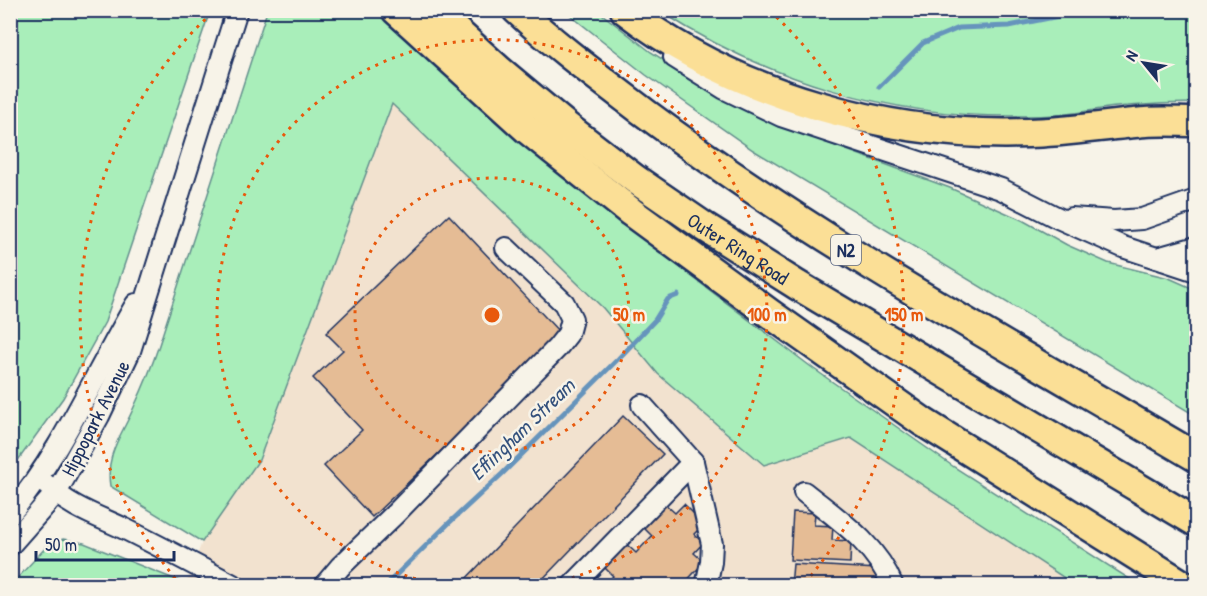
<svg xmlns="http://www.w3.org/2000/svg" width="1207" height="596" viewBox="0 0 1207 596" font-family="'Patrick Hand',sans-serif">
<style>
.built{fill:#f2e2cf}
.green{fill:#a9eeba;stroke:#628e8c;stroke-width:1.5}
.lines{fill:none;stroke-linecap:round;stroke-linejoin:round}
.stream{stroke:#6694bc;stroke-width:5}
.building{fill:#e5bc95;stroke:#1b2f5e;stroke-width:1.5}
.minor-casing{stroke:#1b2f5e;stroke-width:24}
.highway-casing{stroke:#1b2f5e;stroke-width:33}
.minor{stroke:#f7f3e8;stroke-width:20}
.highway{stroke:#fbdf96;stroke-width:28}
.ring{fill:none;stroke:#e8590c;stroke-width:3;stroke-dasharray:3 6}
.labels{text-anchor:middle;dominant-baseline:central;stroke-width:5;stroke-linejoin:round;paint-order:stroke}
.shield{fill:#f7f3e8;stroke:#5d6a87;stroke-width:1.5}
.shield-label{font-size:18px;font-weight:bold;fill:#1b2f5e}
.street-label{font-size:20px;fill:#1b2f5e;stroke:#f7f3e8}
.water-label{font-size:21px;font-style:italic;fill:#34517d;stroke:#f7f3e8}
.centre{fill:#e8590c;stroke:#f7f3e8;stroke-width:3}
.ring-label{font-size:18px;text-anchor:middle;font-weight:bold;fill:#e8590c;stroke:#f7f3e8;stroke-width:5;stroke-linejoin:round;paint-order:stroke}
</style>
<rect width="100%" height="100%" fill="#f7f3e8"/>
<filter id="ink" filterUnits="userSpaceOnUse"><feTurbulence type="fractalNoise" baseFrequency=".0167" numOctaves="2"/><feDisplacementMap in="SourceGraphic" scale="12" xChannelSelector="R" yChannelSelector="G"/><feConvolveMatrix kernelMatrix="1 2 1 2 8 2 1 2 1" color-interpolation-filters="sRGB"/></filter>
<g filter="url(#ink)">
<!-- built -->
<polygon class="built" points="391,103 603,308 658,374 764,465 851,438 1075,585 186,584 202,542 259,460"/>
<!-- green -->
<g class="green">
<polygon points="10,11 210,11 105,322 63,398 11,470"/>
<path d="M267,11h116l186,167 105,85 140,106 140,98 185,118h-64l-224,-147 -87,27 -106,-91 -55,-66 -211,-204 -133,356 -57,82 -92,-56c-5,-32 12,-51 24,-79 10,-21 18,-41 25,-62z"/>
<polygon points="565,11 598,11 651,52 727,101 784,127 950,188 1022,220 1067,245 1108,263 1169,278 1196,290 1196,416 753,150 646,75"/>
<path d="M660,11h536v92c-22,0 -45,1 -68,3 -21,1 -41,6 -63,8 -14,2 -30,2 -45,2 -129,2 -253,-36 -360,-105z"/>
<polygon points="63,539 84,543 189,585 11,585 47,546"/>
</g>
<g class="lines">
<!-- stream -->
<g class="stream">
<polyline points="879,87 923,43 959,28 1009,26 1089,10"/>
<polyline points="385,586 449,523 502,474 618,359 655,320 668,299 678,295"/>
</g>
</g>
<!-- building -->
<g class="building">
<polygon points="449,215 562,335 372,517 324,466 362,430 313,378 343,350 326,333"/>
<polygon points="623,416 663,454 536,586 459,586"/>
<polygon points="663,502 675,513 684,504 704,524 694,534 703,543 694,553 704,562 682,586 604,586 613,576 602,565 624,542 636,553 652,536 641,525"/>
<polygon points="793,512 815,513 814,525 833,526 832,540 851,541 850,563 790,560"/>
<polygon points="793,564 877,569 876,586 791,586"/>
</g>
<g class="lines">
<!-- minor casing -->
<g class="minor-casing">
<g id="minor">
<polyline points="674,57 725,89 781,116 1001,189 1056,217 1123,247 1196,271"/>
<polyline points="1071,218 1114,221 1142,219 1196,200"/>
<polyline points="1157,258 1196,247"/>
<polyline points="642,405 693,462 712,544 711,562 706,586"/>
<path d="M47,485c22,22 53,32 80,45 36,18 72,37 108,56"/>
<path d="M804,492c35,28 71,51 89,94"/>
<path d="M10,514c53,-63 84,-139 126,-210"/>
<polyline points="10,545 56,493 99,416 130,351 237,10"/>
<polyline points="324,586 340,567 396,513 557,348 568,334 572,319 564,303 506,248"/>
<polyline points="572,586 693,462"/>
</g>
</g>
<!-- highway casing -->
<g class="highway-casing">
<g id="highway">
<polyline points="396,10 527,129 631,212 769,313 923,422 1185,586"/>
<path id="s1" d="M433,10l67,61 66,55 69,53 70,48 92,58 399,237"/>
<path d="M517,10c40,37 85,70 128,103 174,130 365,234 551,344"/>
<path d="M625,10c110,85 266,128 403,123 40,-1 79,-8 118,-11 17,-1 34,0 50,0"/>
</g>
</g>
<!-- minor -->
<use href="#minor" class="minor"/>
<!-- highway -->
<use href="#highway" class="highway"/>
</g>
</g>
<!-- distance rings -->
<g class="ring">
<circle cx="492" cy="315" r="137"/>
<path d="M442 585A275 275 0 1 1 542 585"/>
<path d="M181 585A412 412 0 0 1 214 11M770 11A412 412 0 0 1 803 585"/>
</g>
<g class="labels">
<!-- shield labels -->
<rect class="shield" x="831" y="235" width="30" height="30" rx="4.5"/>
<g class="shield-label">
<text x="846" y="250">N2</text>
</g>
<!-- street labels -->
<g class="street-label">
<text stroke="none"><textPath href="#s1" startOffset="388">Outer Ring Road</textPath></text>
<text transform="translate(95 418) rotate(-63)">Hippopark Avenue</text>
</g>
<!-- water labels -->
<g class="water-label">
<text transform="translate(522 429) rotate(-44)">Effingham Stream</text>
</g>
</g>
<circle cx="492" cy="315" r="9" class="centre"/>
<g class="ring-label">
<text x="629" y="321">50 m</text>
<text x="767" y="321">100 m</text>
<text x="904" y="321">150 m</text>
</g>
<!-- margin -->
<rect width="1207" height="596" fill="none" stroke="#f7f3e8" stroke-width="36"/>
<rect x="18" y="18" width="1171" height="560" fill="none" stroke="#1b2f5e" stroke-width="2" filter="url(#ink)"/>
<!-- north arrow -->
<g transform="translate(1144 63) rotate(300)" stroke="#f7f3e8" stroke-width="4.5" paint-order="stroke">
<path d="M0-4.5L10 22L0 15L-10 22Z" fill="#1b2f5e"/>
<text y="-9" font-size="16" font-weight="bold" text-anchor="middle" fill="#1b2f5e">N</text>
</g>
<!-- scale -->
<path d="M36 551v9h138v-9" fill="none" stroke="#1b2f5e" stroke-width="3"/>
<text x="45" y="551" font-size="18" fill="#1b2f5e" stroke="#f7f3e8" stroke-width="4.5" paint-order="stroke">50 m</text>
</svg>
